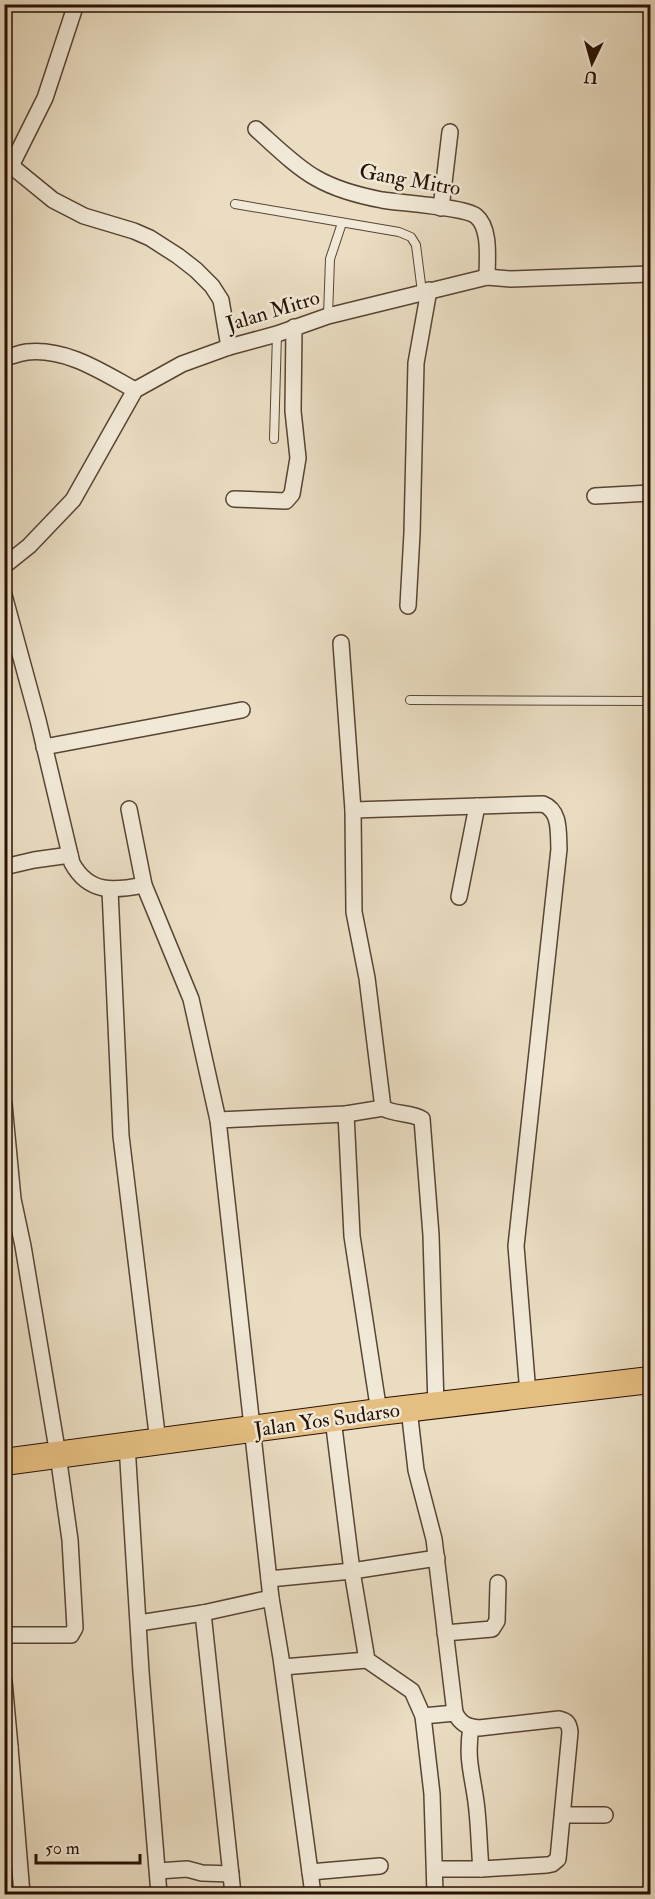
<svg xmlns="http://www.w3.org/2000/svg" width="655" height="1899" viewBox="0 0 655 1899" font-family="'IM FELL Double Pica',serif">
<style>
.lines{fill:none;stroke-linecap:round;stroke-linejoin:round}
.service-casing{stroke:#584434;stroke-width:10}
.minor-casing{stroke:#584434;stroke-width:18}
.trunk-casing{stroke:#281105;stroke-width:28}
.service{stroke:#f1e9d7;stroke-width:8}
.minor{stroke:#f1e9d7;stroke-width:15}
.trunk{stroke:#e5be81;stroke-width:26}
.labels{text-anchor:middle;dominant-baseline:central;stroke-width:5;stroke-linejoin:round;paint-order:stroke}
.street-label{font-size:21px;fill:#281105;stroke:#f1e9d7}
</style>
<rect width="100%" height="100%" fill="#eaddc2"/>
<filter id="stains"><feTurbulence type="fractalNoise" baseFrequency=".00333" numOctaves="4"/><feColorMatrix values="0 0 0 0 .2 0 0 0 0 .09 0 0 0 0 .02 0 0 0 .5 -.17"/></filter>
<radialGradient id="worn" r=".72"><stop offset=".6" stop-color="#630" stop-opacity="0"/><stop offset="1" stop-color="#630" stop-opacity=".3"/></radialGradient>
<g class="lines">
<!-- service casing -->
<g class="service-casing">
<g id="service">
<polyline points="235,204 399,232 411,237 416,245 422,292"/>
<polyline points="328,316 330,259 342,223"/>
<polyline points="274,439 277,334"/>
<polyline points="410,700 650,701"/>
</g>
</g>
<!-- minor casing -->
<g class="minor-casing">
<g id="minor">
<path d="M256,129c18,16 40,38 60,49 19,11 45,18 66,22 18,3 83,7 94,16 15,12 11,44 11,61"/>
<polyline points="4,160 53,200 84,216 134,231 150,238 178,256 196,270 212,286 221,300 229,347"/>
<polyline points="12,164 45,98 76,4"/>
<polyline points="441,208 450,132"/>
<path d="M4,358c8,-2 16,-5 23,-6 40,-4 75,20 108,38"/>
<polyline points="595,496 650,493"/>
<polyline points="234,499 286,501 292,494 298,458 293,411 294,327"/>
<polyline points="4,566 29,546 73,500 135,390 182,364 229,347 277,334 328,316 487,277 511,279 650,274"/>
<path d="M4,595l34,125 34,143c17,31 42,28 72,22"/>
<polyline points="408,606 412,533 416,363 429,290"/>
<polyline points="341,643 353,810 354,912 367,978 383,1108"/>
<polyline points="44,747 242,710"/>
<polyline points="129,809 144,885 191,999 218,1120 271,1598"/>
<path d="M353,810l190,-6c18,7 15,29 16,45l-43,397 12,148"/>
<polyline points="4,867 34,860 70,855"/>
<polyline points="110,890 121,1136 158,1442"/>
<polyline points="459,897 477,806"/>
<polyline points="4,1104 13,1199 23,1246 58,1455 70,1540 75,1628 71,1635 4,1635"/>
<polyline points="346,1114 352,1236 379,1412"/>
<path d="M218,1120l128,-6 37,-6c12,7 27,4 39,11l9,116 5,171"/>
<path d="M409,1409l7,61 18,69 21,174c6,11 12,14 24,15l80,-9c8,2 10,4 11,13l-12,127 -6,5 -5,1 -66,4h-46"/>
<polyline points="333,1419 352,1571 367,1660 412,1691 423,1716 432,1794 435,1894"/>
<polyline points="127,1445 141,1672 159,1894"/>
<polyline points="269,1579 352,1571 437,1558"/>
<polyline points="203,1613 233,1894"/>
<polyline points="139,1623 203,1613 271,1598 281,1658 313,1894"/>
<polyline points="445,1633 492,1629 497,1621 498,1583"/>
<polyline points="283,1667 367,1660"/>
<polyline points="4,1681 10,1747"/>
<polyline points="423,1716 455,1713"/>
<path d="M471,1727c-5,32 1,45 5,75 3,22 3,45 5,67"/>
<polyline points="4,1747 10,1747 22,1894"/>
<polyline points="563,1815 605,1815"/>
<polyline points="158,1871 187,1869 202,1873 231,1874"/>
<polyline points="310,1872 380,1866"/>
</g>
</g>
<!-- trunk casing -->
<g class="trunk-casing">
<polyline id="trunk" points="4,1462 379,1412 650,1380"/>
</g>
<!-- service -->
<use href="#service" class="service"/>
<!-- minor -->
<use href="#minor" class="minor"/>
<!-- trunk -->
<use href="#trunk" class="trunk"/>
</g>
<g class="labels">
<!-- street labels -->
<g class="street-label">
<text transform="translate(410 180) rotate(10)">Gang Mitro</text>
<text transform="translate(273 311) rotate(-17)">Jalan Mitro</text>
<text transform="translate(327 1420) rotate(-8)">Jalan Yos Sudarso</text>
</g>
</g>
<!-- margin -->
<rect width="655" height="1899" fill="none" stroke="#eaddc2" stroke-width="24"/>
<rect x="6" y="6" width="643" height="1887" fill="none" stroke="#281105" stroke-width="3"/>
<rect x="12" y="12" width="631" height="1875" fill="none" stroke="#281105" stroke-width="1.5"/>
<!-- north arrow -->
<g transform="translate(592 63) rotate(185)" stroke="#f1e9d7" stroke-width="4.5" paint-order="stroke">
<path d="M0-4.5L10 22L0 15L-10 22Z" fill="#281105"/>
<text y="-9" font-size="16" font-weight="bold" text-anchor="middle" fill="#281105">U</text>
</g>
<!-- scale -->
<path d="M36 1854v9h104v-9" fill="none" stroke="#281105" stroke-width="3"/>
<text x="45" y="1854" font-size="18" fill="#281105" stroke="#f1e9d7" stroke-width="4.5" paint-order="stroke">50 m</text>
<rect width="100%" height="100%" filter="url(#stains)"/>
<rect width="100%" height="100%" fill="url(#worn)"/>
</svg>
